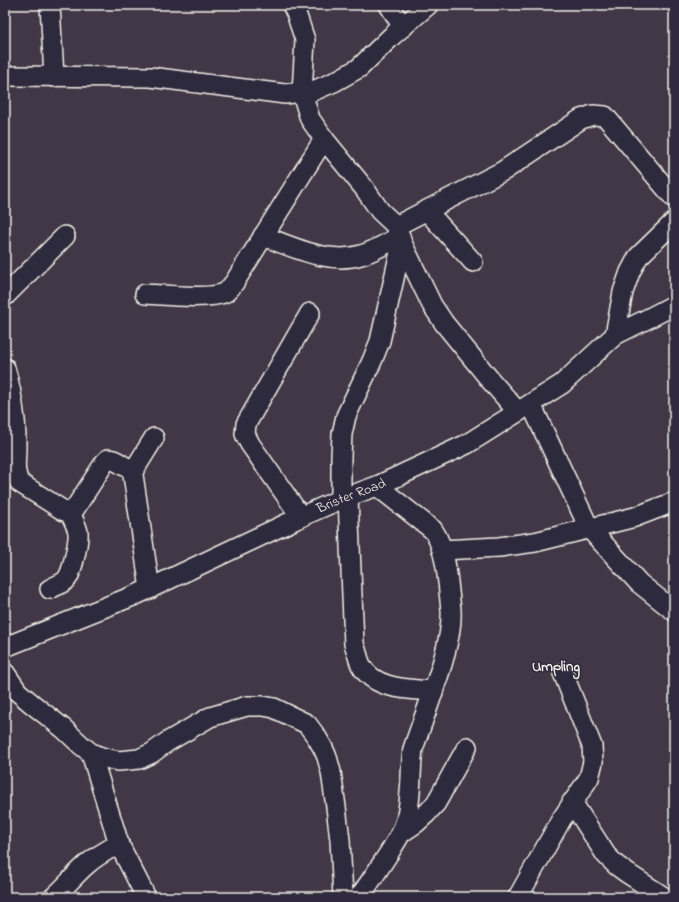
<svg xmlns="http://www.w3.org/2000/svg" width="679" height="902" viewBox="0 0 679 902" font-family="'Indie Flower',sans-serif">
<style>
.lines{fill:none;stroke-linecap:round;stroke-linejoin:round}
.minor-casing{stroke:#f4f1e8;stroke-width:22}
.minor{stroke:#2f2a3d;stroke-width:19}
.labels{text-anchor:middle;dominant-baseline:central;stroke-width:3;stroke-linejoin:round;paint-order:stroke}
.street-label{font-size:14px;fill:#f4f1e8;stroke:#2f2a3d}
.neighbourhood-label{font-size:15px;font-weight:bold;fill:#f4f1e8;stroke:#2f2a3d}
</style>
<rect width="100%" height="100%" fill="#413746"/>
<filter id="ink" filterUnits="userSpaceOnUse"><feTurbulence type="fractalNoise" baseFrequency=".025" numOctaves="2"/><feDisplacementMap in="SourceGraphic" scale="8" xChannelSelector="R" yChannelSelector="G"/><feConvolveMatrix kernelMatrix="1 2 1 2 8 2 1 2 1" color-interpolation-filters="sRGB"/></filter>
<g filter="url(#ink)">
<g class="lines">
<!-- minor casing -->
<g class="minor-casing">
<g id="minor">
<polyline points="50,5 54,77"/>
<polyline points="292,5 296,13 305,40 302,93 310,119 324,139 364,188 380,211 396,226 402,243 432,305 444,323 491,381 518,412"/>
<polyline points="389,5 403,27"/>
<polyline points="5,76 150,77 285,94 313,91 334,82 359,68 392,36 428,5"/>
<polyline points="427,211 473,262"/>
<polyline points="396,226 503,171 581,119 593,115 605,116 674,198"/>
<path d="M263,236c30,11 66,29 98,19 14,-4 26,-12 39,-19"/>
<path d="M145,294c17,1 68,6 81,-2 3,-2 5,-6 8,-9l90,-144"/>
<polyline points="5,296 65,236"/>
<polyline points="615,335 623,292 630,272 638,257 674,222"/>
<path d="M5,368c5,17 8,34 10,52 1,9 1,18 1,27 0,13 -3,25 4,36l44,28 6,1 4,-2 31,-48 3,-3c12,0 15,12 28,8l18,-29"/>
<polyline points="531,404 589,528 639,583 674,611"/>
<polyline points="132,468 150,589"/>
<path d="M348,497l6,147c3,7 4,15 7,21 13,25 48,24 72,26"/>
<polyline points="341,499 341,457 342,434 346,416 372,361 380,341 402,243"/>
<polyline points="301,517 250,444 245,434 246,424 310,313"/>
<polyline points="442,550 499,547 535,542 635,517 674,502"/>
<path d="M50,589c5,-3 12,-5 16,-9 6,-6 13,-39 12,-48 -1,-6 -6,-14 -8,-20"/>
<path id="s1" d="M5,647l133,-53 169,-80 34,-15 36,-13 90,-42 95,-60 53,-49 36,-18 23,-12"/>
<polyline points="5,673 18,692 31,703 64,729 81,745 91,753 101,757 118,761 129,760 139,759 152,753 167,742 210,717 247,706 263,706 274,708 307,724 316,736 323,748 327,757 331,772 336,807 340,840 343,897"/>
<polyline points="91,753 119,844 146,897"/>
<polyline points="572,802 606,855 616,865 627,873 664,897"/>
<polyline points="401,833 416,823 427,813 436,803 467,747"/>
<path d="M54,897c11,-10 20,-21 31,-31 10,-9 22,-16 34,-22"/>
<path d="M359,897c11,-14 20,-29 30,-44 6,-10 14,-21 17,-33 6,-23 4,-48 7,-71 10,-29 21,-58 30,-88 4,-16 9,-33 8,-51 -3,-25 -4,-60 -18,-80l-56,-44"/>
<polyline points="518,897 561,820 589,778 593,762 592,746 563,673"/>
</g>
</g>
<!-- minor -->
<use href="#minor" class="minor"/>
</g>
</g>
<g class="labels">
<!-- street labels -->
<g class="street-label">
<text stroke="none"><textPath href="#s1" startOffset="378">Brister Road</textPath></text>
</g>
<!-- neighbourhood labels -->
<g class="neighbourhood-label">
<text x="556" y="667">Umpling</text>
</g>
</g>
<!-- margin -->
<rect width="679" height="902" fill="none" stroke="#2f2a3d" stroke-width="20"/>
<rect x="10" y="10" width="659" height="882" fill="none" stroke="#f4f1e8" stroke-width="1.5" filter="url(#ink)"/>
</svg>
